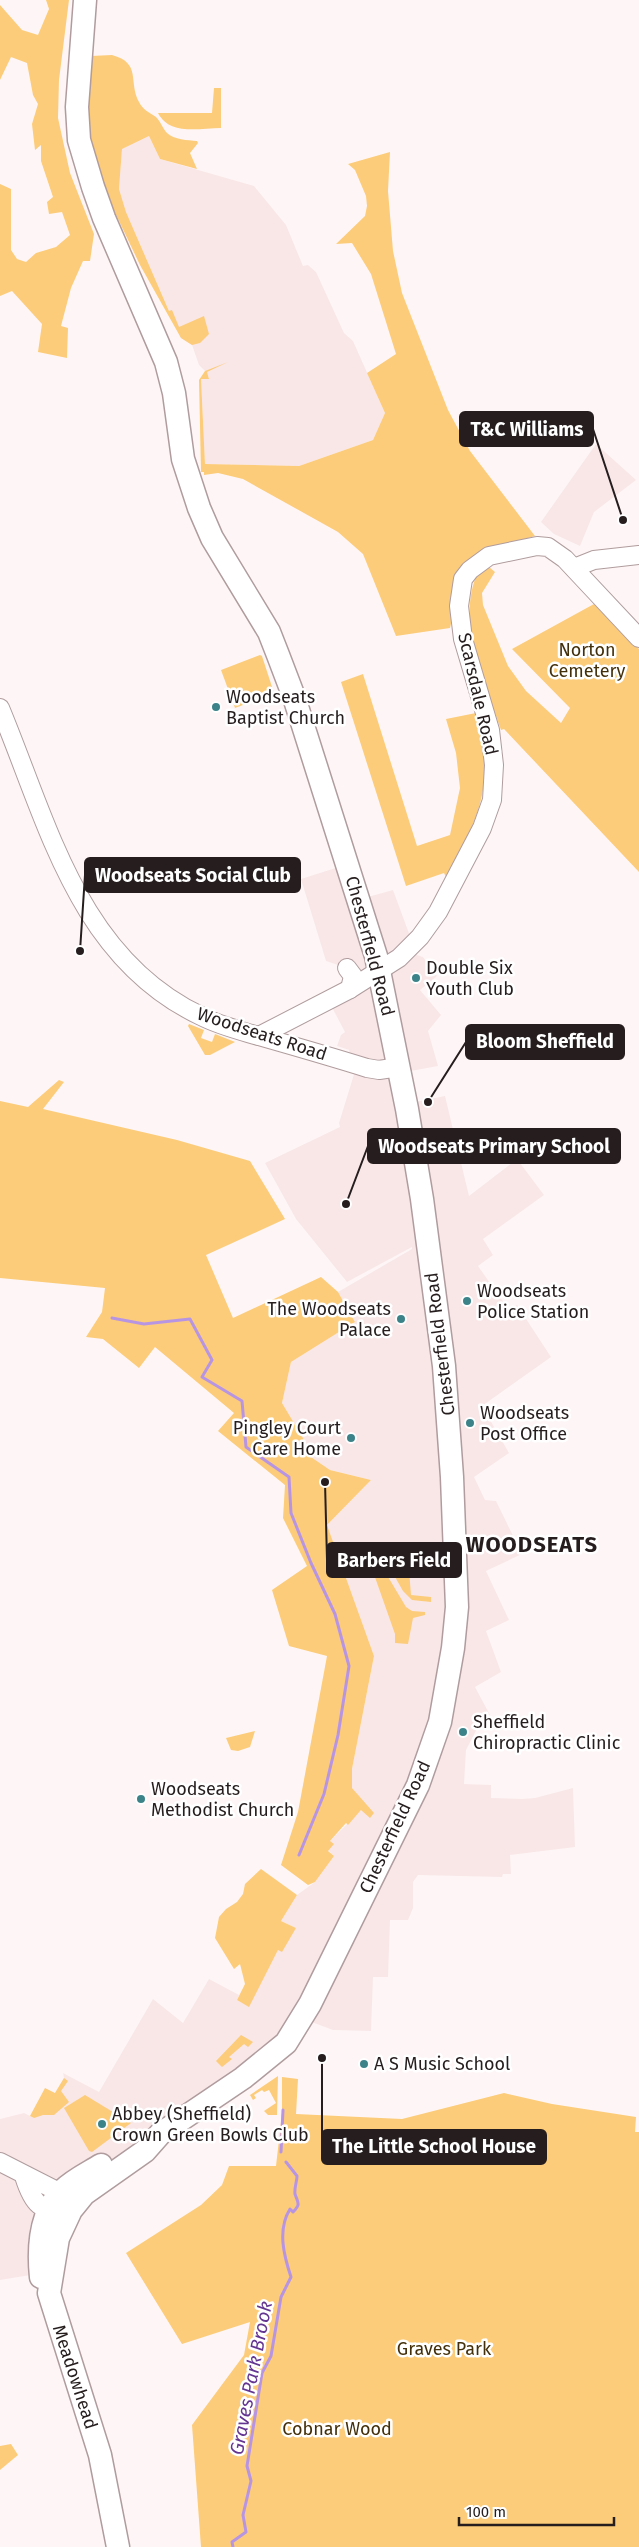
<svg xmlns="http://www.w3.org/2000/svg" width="639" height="2547" viewBox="0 0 639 2547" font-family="'Fira Sans',sans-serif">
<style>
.built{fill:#f9e7e8}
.green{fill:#fccc7a}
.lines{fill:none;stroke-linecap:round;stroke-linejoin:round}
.stream{stroke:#b895e3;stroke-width:3}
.secondary-casing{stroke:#b09c9e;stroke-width:20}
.highway-casing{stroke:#b09c9e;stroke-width:25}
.secondary{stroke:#fff;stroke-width:18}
.highway{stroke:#fff;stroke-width:22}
.poi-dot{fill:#3b8389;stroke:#fff;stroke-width:2}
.labels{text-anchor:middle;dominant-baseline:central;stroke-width:5;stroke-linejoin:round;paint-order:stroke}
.park-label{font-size:18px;fill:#43300a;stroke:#fff}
.street-label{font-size:18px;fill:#251d1e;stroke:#fff}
.poi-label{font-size:18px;fill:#251d1e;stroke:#fff;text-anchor:start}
.water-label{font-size:19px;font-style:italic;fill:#643692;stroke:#fff}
.district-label{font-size:22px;font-weight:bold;letter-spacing:1px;fill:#251d1e;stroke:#fff}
.leader{fill:none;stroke:#251d1e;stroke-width:2}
.callout-dot{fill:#251d1e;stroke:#fff;stroke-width:2}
.callout{fill:#251d1e;stroke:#251d1e;stroke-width:2}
.callout-label{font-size:19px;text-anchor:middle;font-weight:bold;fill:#fff}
</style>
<rect width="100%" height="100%" fill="#fef6f6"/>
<!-- built -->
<g class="built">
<polygon points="149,136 160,159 254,186 286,225 303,266 308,265 316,272 344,333 353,341 385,413 373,440 299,466 205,464 201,379 209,378 207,373 199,365 192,345 181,338 126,212 119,189 122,149"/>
<polygon points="596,444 636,480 594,512 580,546 554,534 541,522"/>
<polygon points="345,865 357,900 393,890 417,955 423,957 437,976 420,990 441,1015 428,1031 438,1066 400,1073 406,1104 445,1096 469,1196 517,1159 544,1195 483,1239 493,1255 478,1266 509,1310 517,1305 551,1357 482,1406 509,1453 474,1477 485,1500 496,1501 522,1554 486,1571 509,1620 486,1631 501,1672 475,1687 490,1715 482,1719 466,1750 464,1784 491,1785 491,1798 522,1799 535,1798 573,1788 575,1847 510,1855 511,1874 503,1874 502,1877 418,1875 413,1882 413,1908 408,1920 390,1920 388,1977 373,1977 371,2031 333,2030 301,2018 90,2183 49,2272 0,2280 0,2119 24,2113 34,2118 55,2093 64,2078 63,2073 99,2092 153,1999 183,2023 209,1979 239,1995 237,2000 249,2006 278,1950 296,1928 281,1921 297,1895 315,1882 334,1856 328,1850 330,1841 361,1810 360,1799 352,1788 352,1769 374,1656 327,1525 371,1480 330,1470 308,1455 303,1438 282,1403 291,1362 355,1322 338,1292 412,1249 412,1247 347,1282 296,1219 265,1163 340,1127 339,1123 355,1071 349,1050 337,1046 341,1035 345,1032 328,1000 350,989 347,968 326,961 301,879"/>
</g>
<!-- green -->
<g class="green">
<polygon points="46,0 69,0 59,80 58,118 70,173 94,234 90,261 83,261 71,288 61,326 68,328 67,358 38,352 42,324 12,291 0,296 0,184 11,189 11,250 17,259 26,262 36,253 56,247 70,235 62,212 49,214 47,202 53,197 41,161 41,145 35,150 32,124 38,104 33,95 27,63 11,57 0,80 0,5 22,30 38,35 49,9"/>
<path d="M112,55c30,8 16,27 27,47 4,8 10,10 17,15 5,5 7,12 11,16 7,7 21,7 30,8l1,2 -8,10 7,16 -37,-10 -11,-23 -27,13 -3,40 7,23 43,99 3,-1 7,17 25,-11 5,18 -9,9 -8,2 -11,-7 -41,-73 -30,-63 -16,-45 -6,-32 3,-69z"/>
<path d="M214,88h7v40c-22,0 -51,8 -63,-15h54z"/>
<polygon points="390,152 388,191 393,251 402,293 448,410 470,451 535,536 489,549 463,572 450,628 396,636 363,554 338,532 243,479 218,473 204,475 204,472 201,472 199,380 205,371 228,362 207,372 209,379 201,379 205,464 299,466 373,440 385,413 367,373 396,354 371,274 352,243 336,244 365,216 367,206 366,196 355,170 348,164"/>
<path d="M489,567l6,5 -13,21 1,12 25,61 18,25 35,32 9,-15 -58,-59 82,-45 45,45v223l-135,-143 -3,1c-16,-49 -46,-108 -23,-158z"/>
<polygon points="260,655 262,656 274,693 235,708 221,670"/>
<path d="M363,674l54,172 33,-11 10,-47 -4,-35 -10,-34 30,-6c20,70 4,104 -30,164l-2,-4 -38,13 -65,-204z"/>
<polygon points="189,1024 204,1030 201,1038 212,1042 215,1034 235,1042 210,1055 205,1055 188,1026"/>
<polygon points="59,1080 64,1082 43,1109 177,1140 250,1161 285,1219 206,1255 233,1318 321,1277 338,1292 355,1322 291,1362 282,1403 303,1438 308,1455 330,1470 371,1480 327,1525 374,1656 352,1769 352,1788 374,1813 370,1818 361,1810 348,1825 346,1823 330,1841 334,1844 328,1851 334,1856 315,1882 308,1885 281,1865 298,1812 327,1656 289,1646 272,1590 307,1566 283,1518 285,1485 218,1431 234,1413 155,1347 139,1368 103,1339 86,1337 102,1312 105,1288 0,1278 0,1101 28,1107"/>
<polygon points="388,1549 393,1557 408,1557 411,1595 431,1597 431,1602 412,1600 403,1591 381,1552"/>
<polygon points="375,1555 406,1607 412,1611 425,1612 425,1615 413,1618 408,1644 395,1643 395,1634 370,1563 371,1558"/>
<polygon points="255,1731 250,1747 238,1751 231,1750 226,1738"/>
<polygon points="261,1869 297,1895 281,1921 296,1928 282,1952 278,1950 249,2007 237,2000 245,1984 240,1964 234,1969 215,1938 219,1917 226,1909 237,1902 243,1894 245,1884"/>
<polygon points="241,2035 253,2042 248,2047 244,2044 229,2057 232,2059 222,2067 216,2061"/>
<polygon points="278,2076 277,2115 268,2115 264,2111 276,2103 269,2090 264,2092 262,2090 254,2095 256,2098 253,2100 250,2095"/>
<polygon points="282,2077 298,2079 296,2114 402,2119 504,2093 552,2104 636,2117 635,2132 639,2132 639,2547 201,2547 192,2425 244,2355 250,2322 182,2344 126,2253 201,2205 222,2185 229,2166 276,2166 282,2113"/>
<polygon points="64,2078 68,2081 61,2091 69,2102 54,2115 43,2115 34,2118 30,2116 45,2088 55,2093"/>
<polygon points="85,2095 131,2123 92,2152 89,2151 64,2108"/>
<polygon points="11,2444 18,2455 0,2470 0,2446"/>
</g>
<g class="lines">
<!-- stream -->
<g class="stream">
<polyline points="112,1318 144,1324 190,1319 212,1360 202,1377 242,1401 246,1447 289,1477 291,1513 311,1563 335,1614 349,1666 338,1735 324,1794 299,1855"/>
<polyline points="281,2152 283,2110"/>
<path d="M233,2547l-1,-5 14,-10 -3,-17 8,-34 -4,-15 15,-93 9,-17 10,-59 10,-20c-7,-21 -14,-47 -1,-68l3,3c8,-8 5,-9 2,-18 -1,-5 2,-13 2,-18l-11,-14"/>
</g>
<!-- secondary casing -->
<g class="secondary-casing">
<g id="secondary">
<polyline points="574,568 594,560 639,555"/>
<path d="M0,708c48,115 78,250 201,308 19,10 41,15 61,21 35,10 70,20 105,31l12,2 20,-3"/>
<polyline points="347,968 353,976 350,989"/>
<polyline points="259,1036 350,989 399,958 420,937 438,912 482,828 492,800 494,765 490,730 463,639 459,606 463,579 470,570 489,556 537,546 548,547 565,559 639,638"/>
<path d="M0,2162l53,27 11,9 7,12c-30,6 -39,-8 -47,-34"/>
</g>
</g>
<!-- highway casing -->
<g class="highway-casing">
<g id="highway">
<polyline points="85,0 77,107 79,140 93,187 104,218 166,362 174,393 183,459 199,508 212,538 269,632 278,655 294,697 376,956 407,1109 422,1199 444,1366 452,1477 457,1607 453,1648 440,1722 418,1785 310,2004 286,2043 243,2078 160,2134 145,2151 84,2194 71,2210 58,2238 49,2293 100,2455 118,2547"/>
<path d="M41,2277c-3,-29 -1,-64 21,-86 11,-11 26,-18 39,-26"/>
</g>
</g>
<!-- secondary -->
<use href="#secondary" class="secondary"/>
<!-- highway -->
<use href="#highway" class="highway"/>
</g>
<!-- markers -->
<g class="poi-dot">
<circle cx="216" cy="707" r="5"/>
<circle cx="416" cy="978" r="5"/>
<circle cx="467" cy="1301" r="5"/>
<circle cx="401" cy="1319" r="5"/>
<circle cx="470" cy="1423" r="5"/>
<circle cx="351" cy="1438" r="5"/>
<circle cx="463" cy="1732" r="5"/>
<circle cx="141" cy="1799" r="5"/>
<circle cx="364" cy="2064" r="5"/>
<circle cx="102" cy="2124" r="5"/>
</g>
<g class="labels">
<!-- park labels -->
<g class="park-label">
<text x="587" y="650">Norton<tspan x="587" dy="21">Cemetery</tspan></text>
<text x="444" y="2349">Graves Park</text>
<text x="337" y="2429">Cobnar Wood</text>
</g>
<!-- street labels -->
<g class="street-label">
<text transform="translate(478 694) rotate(77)">Scarsdale Road</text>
<text transform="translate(370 946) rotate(75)">Chesterfield Road</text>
<text transform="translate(262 1034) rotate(18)">Woodseats Road</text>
<text transform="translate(440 1344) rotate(-97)">Chesterfield Road</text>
<text transform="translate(395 1827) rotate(-65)">Chesterfield Road</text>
<text transform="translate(75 2377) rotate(72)">Meadowhead</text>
</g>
<!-- poi labels -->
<g class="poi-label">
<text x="226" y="697">Woodseats<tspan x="226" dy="21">Baptist Church</tspan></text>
<text x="426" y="968">Double Six<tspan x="426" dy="21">Youth Club</tspan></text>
<text x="477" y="1291">Woodseats<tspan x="477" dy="21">Police Station</tspan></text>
<text x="391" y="1309" text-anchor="end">The Woodseats<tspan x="391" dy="21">Palace</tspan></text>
<text x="480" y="1413">Woodseats<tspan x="480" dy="21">Post Office</tspan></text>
<text x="341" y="1428" text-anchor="end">Pingley Court<tspan x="341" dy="21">Care Home</tspan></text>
<text x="473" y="1722">Sheffield<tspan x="473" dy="21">Chiropractic Clinic</tspan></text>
<text x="151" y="1789">Woodseats<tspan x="151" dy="21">Methodist Church</tspan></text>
<text x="374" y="2064">A S Music School</text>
<text x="112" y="2114">Abbey (Sheffield)<tspan x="112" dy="21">Crown Green Bowls Club</tspan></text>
</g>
<!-- water labels -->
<g class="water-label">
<text transform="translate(251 2378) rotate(-79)">Graves Park Brook</text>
</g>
<!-- district labels -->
<g class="district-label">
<text x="532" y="1544">WOODSEATS</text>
</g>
</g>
<!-- callouts -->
<path class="leader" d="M623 520L593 429M80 951L85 875M428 1102L466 1042M346 1204L368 1146M325 1482L327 1560M322 2058L322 2147"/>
<g class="callout-dot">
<circle cx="623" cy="520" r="5"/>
<circle cx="80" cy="951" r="5"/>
<circle cx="428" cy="1102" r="5"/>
<circle cx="346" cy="1204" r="5"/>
<circle cx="325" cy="1482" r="5"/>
<circle cx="322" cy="2058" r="5"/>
</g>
<g class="callout">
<rect x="460" y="412" width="133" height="34" rx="5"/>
<rect x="85" y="858" width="215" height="34" rx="5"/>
<rect x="466" y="1025" width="158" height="34" rx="5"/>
<rect x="368" y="1129" width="252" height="34" rx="5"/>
<rect x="327" y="1543" width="134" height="34" rx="5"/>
<rect x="322" y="2130" width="224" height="34" rx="5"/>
</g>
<g class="callout-label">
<text x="527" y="436">T&amp;C Williams</text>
<text x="193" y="882">Woodseats Social Club</text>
<text x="545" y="1048">Bloom Sheffield</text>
<text x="494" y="1153">Woodseats Primary School</text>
<text x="394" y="1567">Barbers Field</text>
<text x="434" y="2153">The Little School House</text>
</g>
<!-- scale -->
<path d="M459 2517v8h155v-8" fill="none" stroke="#251d1e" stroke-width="2.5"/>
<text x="466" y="2517" font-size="15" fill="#251d1e" stroke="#ffffff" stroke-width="4" paint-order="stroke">100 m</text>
</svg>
